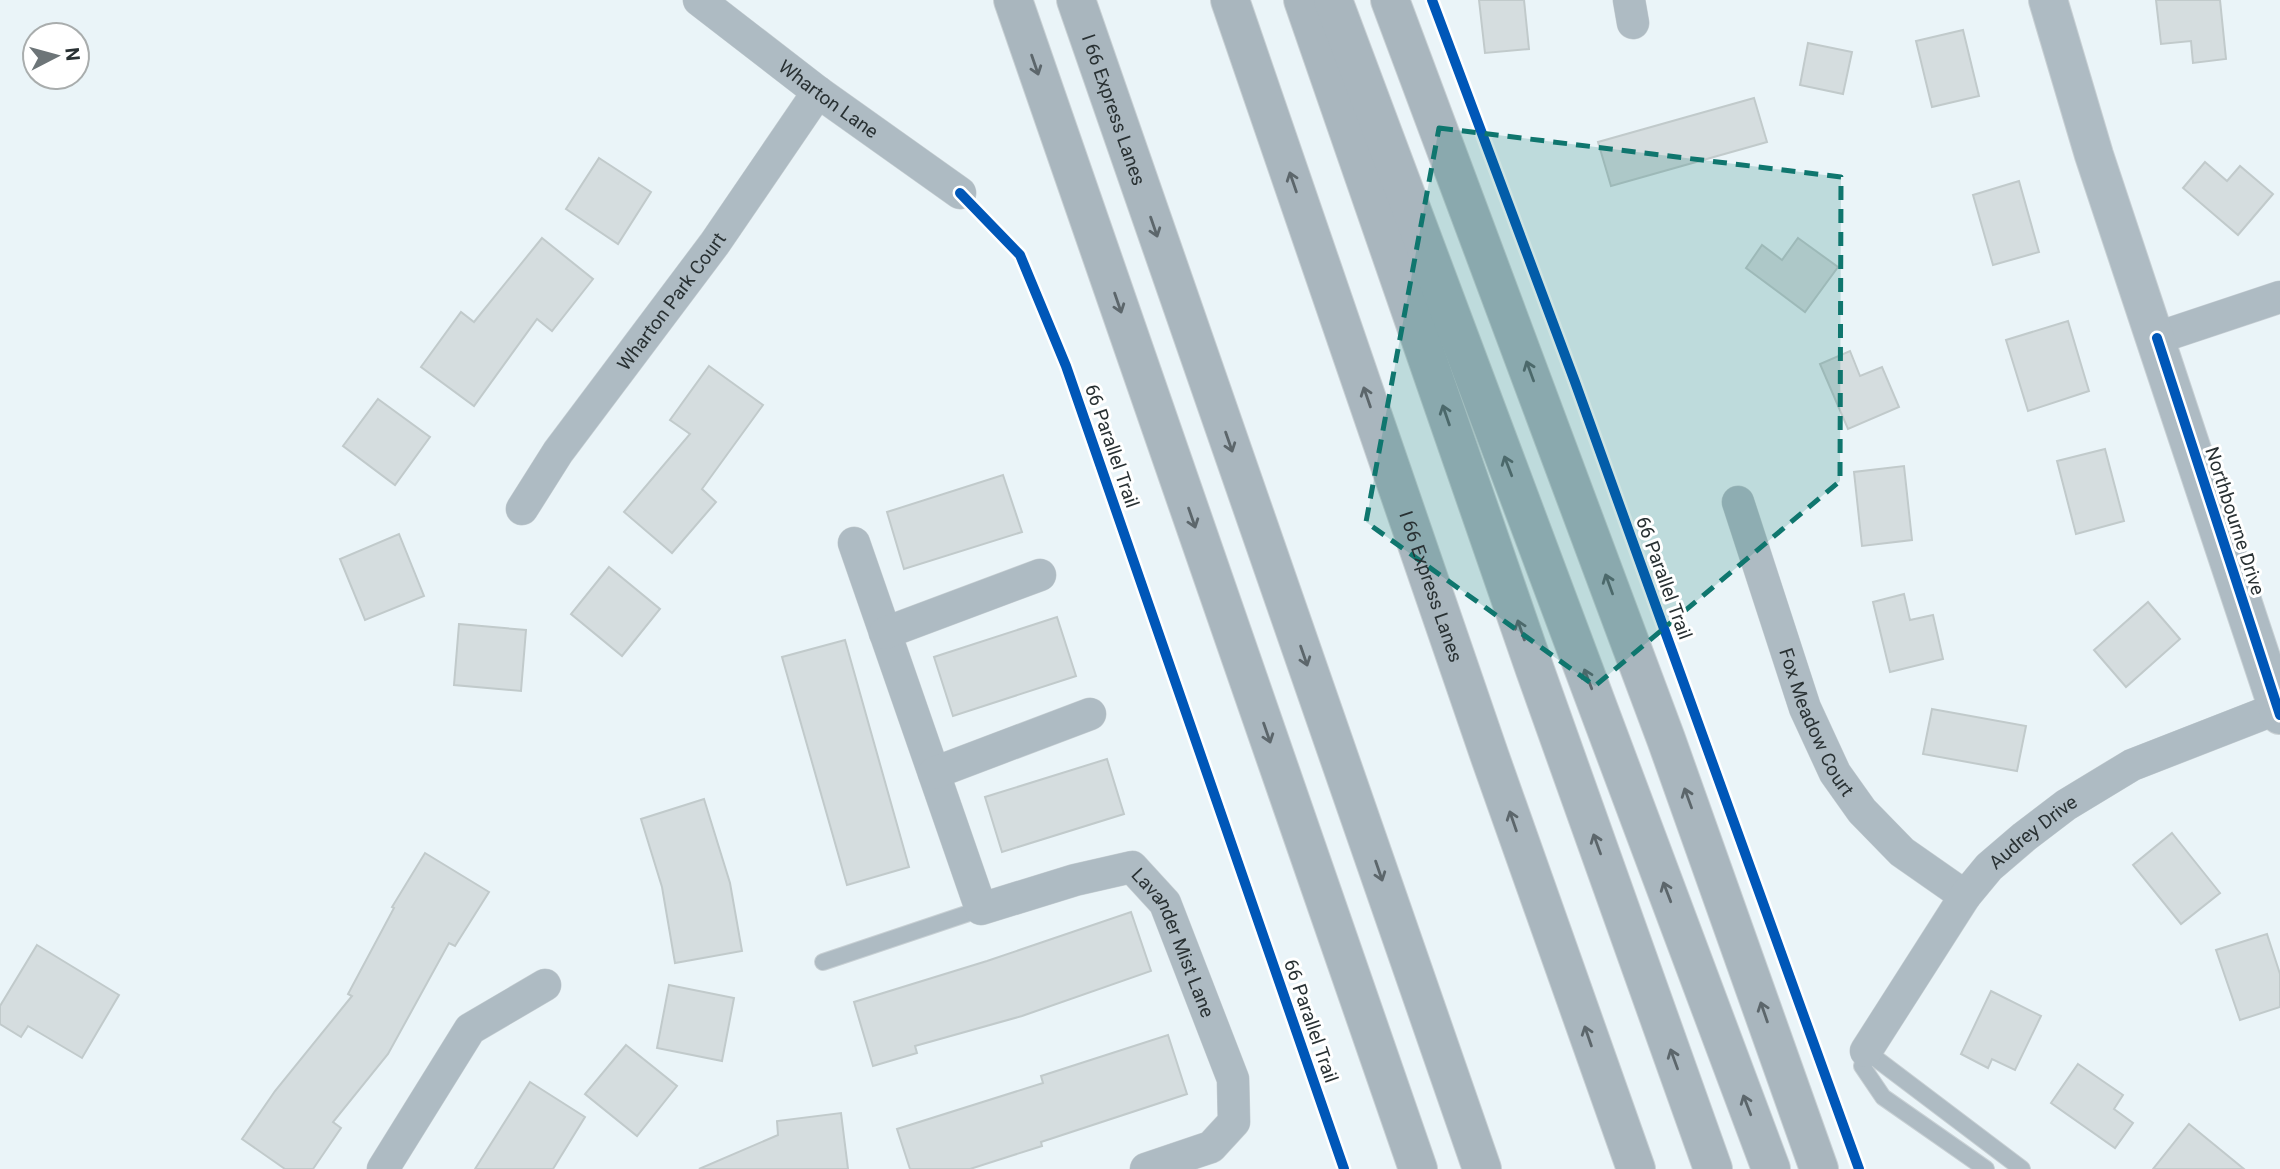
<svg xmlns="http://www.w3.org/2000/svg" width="2280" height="1169" viewBox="0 0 2280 1169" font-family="Roboto,sans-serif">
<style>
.building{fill:#d5dddf;stroke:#c1cacb;stroke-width:2}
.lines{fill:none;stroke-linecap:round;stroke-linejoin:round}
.service-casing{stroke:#c8d0d4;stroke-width:18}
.minor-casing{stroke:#c8d0d4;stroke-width:33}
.tertiary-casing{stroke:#c8d0d4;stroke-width:40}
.motorway-casing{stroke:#c8d0d4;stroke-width:40}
.service{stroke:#aebbc3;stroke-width:16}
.minor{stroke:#aebbc3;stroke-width:32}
.tertiary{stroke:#aebbc3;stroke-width:38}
.motorway{stroke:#a9b6be;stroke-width:38}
.cycleway-casing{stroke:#fff;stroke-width:15}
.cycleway{stroke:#0057b8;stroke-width:10}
.oneway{stroke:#5c666b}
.marked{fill:#0f766e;fill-opacity:0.2;stroke:#0f766e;stroke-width:5;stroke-dasharray:14 9;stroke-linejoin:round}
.labels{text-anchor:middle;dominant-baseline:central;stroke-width:6;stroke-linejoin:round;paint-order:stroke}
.street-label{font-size:19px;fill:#293133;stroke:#fff}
</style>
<rect width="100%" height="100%" fill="#eaf4f8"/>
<!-- building -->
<g class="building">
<polygon points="1479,0 1524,0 1529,49 1485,53"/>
<polygon points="2156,0 2220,0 2226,59 2193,63 2191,41 2161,44"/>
<polygon points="1963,30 1979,96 1932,107 1916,41"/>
<polygon points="1808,43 1852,52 1843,94 1800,85"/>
<polygon points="1754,98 1767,142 1611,186 1598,142"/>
<polygon points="599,158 651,192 618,244 566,209"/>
<polygon points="2205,162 2227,181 2240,166 2273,194 2238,235 2183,188"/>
<polygon points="2019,181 2039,252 1993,265 1973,195"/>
<polygon points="542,238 593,279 552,331 537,319 474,406 421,367 461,312 474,322"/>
<polygon points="1798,238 1838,267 1805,312 1746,268 1762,245 1782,260"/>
<polygon points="2068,321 2089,391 2028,411 2006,340"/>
<polygon points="1850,351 1860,376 1882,367 1899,407 1848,429 1820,364"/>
<polygon points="709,366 763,405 702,489 716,502 672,553 624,512 690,434 670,420"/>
<polygon points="378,399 430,437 395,485 343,446"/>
<polygon points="2105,449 2124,521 2076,534 2057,461"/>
<polygon points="1904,466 1912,540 1862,546 1854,472"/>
<polygon points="1003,475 1022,532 904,569 887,512"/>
<polygon points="399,534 424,596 365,620 340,559"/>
<polygon points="609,567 660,609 622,656 571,614"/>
<polygon points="1904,594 1910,620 1933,615 1943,659 1890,672 1873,602"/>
<polygon points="2148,602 2180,639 2126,687 2094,650"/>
<polygon points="1057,617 1076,676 953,716 934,657"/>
<polygon points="459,624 526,630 521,691 454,685"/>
<polygon points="845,640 909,867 847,885 782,657"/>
<polygon points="1932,709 2026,726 2017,771 1923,754"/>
<polygon points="1107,759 1124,814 1002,852 985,797"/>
<polygon points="704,799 730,883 742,951 675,963 662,887 641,819"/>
<polygon points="2172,833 2220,893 2181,924 2133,865"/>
<polygon points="425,853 489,892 455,946 449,943 388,1054 333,1122 341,1128 313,1169 285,1169 242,1139 275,1091 352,996 348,994 394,908 392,907"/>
<polygon points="1131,912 1151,971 1022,1016 915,1046 917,1053 873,1066 854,1002 987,961"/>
<polygon points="2267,934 2280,974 2280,1007 2240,1020 2216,950"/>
<polygon points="37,945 119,995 82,1058 28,1026 21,1037 0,1024 0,1006"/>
<polygon points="669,985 734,998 722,1061 657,1048"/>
<polygon points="1991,991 2041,1016 2015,1070 1992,1059 1988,1068 1961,1054"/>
<polygon points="1168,1035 1187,1094 1041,1142 1042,1146 970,1169 910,1169 897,1129 1043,1083 1041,1076"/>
<polygon points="626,1045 677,1086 637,1136 585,1094"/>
<polygon points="2078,1064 2123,1095 2114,1109 2133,1123 2115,1148 2051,1103"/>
<polygon points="530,1082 585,1117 553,1169 475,1169"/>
<polygon points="841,1113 848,1169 699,1169 778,1135 777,1121"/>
<polygon points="2189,1124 2244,1169 2153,1169"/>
</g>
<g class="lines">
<!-- service casing -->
<g class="service-casing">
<g id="service">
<polyline points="823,962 981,909"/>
<polyline points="1986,1169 1883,1097 1862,1066 1866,1051 2022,1169"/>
</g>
</g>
<!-- minor casing -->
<g class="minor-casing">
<g id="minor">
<path id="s1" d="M699,0l119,92 142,101"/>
<polyline points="1629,0 1633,23"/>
<polyline points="2157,338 2280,297"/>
<path id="s2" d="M1738,502l67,206 30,65 27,38 40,41 63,44"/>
<path id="s3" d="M522,509l36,-57 157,-209 103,-151"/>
<path id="s4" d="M854,543l127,366 94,-29 57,-13 33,36 68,176 1,43 -23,25 -65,22"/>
<polyline points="885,633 1040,575"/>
<polyline points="934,773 1090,714"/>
<path id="s5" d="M1866,1051l99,-155 24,-29 35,-30 42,-32 66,-40 146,-57"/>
<polyline points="383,1169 470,1029 545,985"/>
</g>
</g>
<!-- tertiary casing -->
<g class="tertiary-casing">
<polyline id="tertiary" points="2048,0 2094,155 2280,715"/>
</g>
<!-- motorway casing -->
<g class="motorway-casing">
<g id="motorway">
<polyline points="1013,0 1418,1169"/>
<path id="s6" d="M1076,0l406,1169"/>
<path id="s7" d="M1230,0l260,757 146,412"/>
<polyline points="1303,0 1535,670 1713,1169"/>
<polyline points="1333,0 1771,1169"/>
<polyline points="1390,0 1666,739 1819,1169"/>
</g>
</g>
<!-- service -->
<use href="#service" class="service"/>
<!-- minor -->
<use href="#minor" class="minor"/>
<!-- tertiary -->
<use href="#tertiary" class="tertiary"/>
<!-- motorway -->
<use href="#motorway" class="motorway"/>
<!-- cycleway casing -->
<g class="cycleway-casing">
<g id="cycleway">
<polyline points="1432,0 1575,382 1859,1169"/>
<polyline points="960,193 1020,255 1066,366 1344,1169"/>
<polyline points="2157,338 2280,715"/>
</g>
</g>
<!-- cycleway -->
<use href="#cycleway" class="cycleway"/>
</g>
<!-- one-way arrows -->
<defs><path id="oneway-shaft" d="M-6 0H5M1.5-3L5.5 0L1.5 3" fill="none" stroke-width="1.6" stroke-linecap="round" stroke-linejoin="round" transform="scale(1.75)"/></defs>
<g class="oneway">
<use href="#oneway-shaft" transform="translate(1035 65) rotate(71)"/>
<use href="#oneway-shaft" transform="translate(1293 182) rotate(-109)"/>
<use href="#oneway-shaft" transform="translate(1154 227) rotate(71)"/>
<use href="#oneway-shaft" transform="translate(1118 303) rotate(71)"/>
<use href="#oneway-shaft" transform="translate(1530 371) rotate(-110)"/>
<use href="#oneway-shaft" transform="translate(1367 397) rotate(-109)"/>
<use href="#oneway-shaft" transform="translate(1446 415) rotate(-109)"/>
<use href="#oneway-shaft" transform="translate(1229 442) rotate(71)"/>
<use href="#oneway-shaft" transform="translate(1508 466) rotate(-111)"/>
<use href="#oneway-shaft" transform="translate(1192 518) rotate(71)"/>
<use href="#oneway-shaft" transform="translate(1609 584) rotate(-110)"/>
<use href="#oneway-shaft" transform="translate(1521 630) rotate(-109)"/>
<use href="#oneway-shaft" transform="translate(1304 656) rotate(71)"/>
<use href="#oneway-shaft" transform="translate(1588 679) rotate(-111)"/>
<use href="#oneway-shaft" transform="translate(1267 733) rotate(71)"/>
<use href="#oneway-shaft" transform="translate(1688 798) rotate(-110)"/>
<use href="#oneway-shaft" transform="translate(1513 821) rotate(-109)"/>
<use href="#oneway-shaft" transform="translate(1597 844) rotate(-110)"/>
<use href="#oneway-shaft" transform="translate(1379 871) rotate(71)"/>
<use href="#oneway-shaft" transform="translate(1667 892) rotate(-111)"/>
<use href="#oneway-shaft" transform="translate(1764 1012) rotate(-109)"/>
<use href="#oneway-shaft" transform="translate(1588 1036) rotate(-109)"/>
<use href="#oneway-shaft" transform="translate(1674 1059) rotate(-110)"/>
<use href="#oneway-shaft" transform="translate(1747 1105) rotate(-111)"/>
</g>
<!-- marked area -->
<path class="marked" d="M1439,128l402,49 -1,304 -245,205 -229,-164z"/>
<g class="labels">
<!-- street labels -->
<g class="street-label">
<text stroke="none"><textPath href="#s1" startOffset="163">Wharton Lane</textPath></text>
<text stroke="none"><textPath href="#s6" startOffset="116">I 66 Express Lanes</textPath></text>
<text stroke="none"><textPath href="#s3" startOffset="256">Wharton Park Court</textPath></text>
<text transform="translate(1112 446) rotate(71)">66 Parallel Trail</text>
<text transform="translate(2235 521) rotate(72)">Northbourne Drive</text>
<text transform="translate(1664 578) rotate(70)">66 Parallel Trail</text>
<text stroke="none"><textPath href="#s7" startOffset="620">I 66 Express Lanes</textPath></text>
<text stroke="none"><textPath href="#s2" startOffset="234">Fox Meadow Court</textPath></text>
<text stroke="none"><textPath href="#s5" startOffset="278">Audrey Drive</textPath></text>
<text stroke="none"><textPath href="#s4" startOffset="632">Lavander Mist Lane</textPath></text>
<text transform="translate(1311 1021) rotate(71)">66 Parallel Trail</text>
</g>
</g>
<!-- north arrow -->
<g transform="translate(56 56) rotate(84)"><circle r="33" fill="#ffffff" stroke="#a9adad" stroke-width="2"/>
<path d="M0-5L12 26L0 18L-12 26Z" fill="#6d7578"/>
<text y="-10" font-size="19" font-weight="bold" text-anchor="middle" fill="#293133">N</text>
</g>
</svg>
